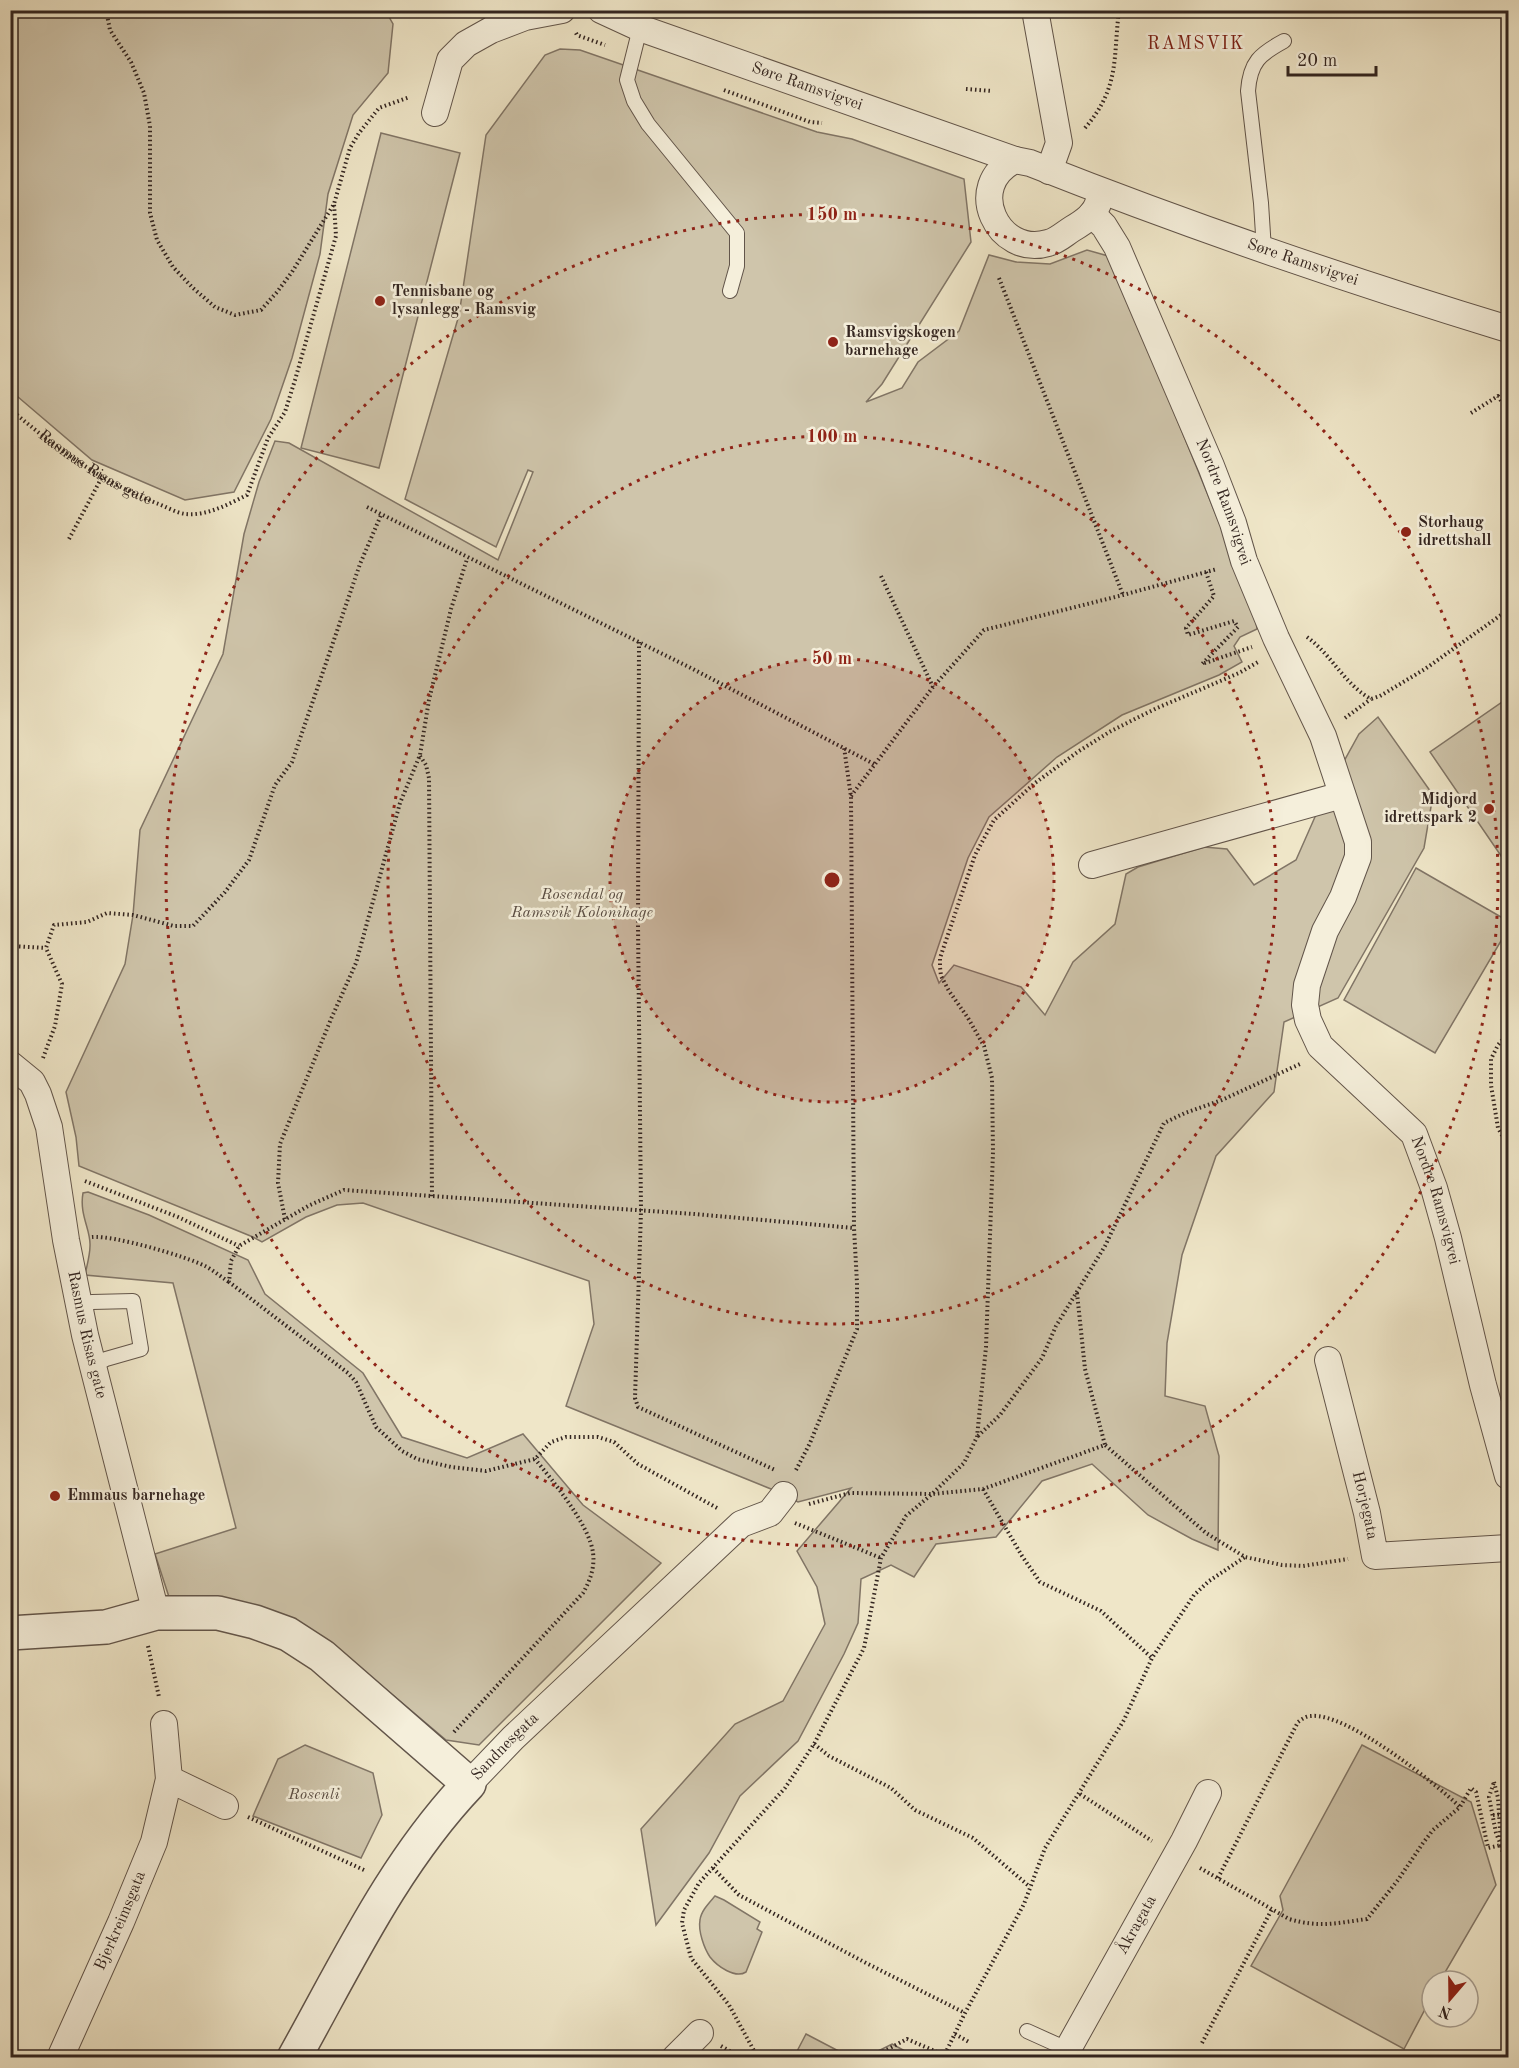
<svg xmlns="http://www.w3.org/2000/svg" width="1519" height="2068" viewBox="0 0 1519 2068" font-family="'Old Standard TT',serif">
<style>
.green{fill:#cfc5ab;stroke:#817566;stroke-width:1.5}
.lines{fill:none;stroke-linecap:round;stroke-linejoin:round}
.service-casing{stroke:#62554a;stroke-width:16}
.minor-casing{stroke:#62554a;stroke-width:28}
.tertiary-casing{stroke:#62554a;stroke-width:36}
.path{stroke:#332520;stroke-width:4;stroke-dasharray:1.5 3;stroke-linecap:butt}
.service{stroke:#f5efdb;stroke-width:14}
.minor{stroke:#f5efdb;stroke-width:26}
.tertiary{stroke:#f5efdb;stroke-width:33}
.ring{fill:none;stroke:#8f2418;stroke-width:3;stroke-dasharray:3 6}
.poi-dot{fill:#8f2418;stroke:#f5efdb;stroke-width:2}
.labels{text-anchor:middle;dominant-baseline:central;stroke-width:5;stroke-linejoin:round;paint-order:stroke}
.street-label{font-size:16px;fill:#332520;stroke:#f5efdb}
.poi-label{font-size:16px;font-weight:bold;fill:#332520;stroke:#f5efdb;text-anchor:start}
.park-label{font-size:16px;font-style:italic;fill:#5a4d43;stroke:#f5efdb}
.neighbourhood-label{font-size:18px;letter-spacing:1.5px;fill:#7a1f14;stroke:#f5efdb}
.centre{fill:#8f2418;stroke:#f5efdb;stroke-width:3}
.ring-label{font-size:18px;text-anchor:middle;font-weight:bold;fill:#8f2418;stroke:#f5efdb;stroke-width:5;stroke-linejoin:round;paint-order:stroke}
</style>
<rect width="100%" height="100%" fill="#efe6c8"/>
<filter id="stains"><feTurbulence type="fractalNoise" baseFrequency=".00333" numOctaves="4"/><feColorMatrix values="0 0 0 0 .2 0 0 0 0 .09 0 0 0 0 .02 0 0 0 .5 -.17"/></filter>
<radialGradient id="worn" r=".72"><stop offset=".6" stop-color="#630" stop-opacity="0"/><stop offset="1" stop-color="#630" stop-opacity=".3"/></radialGradient>
<!-- green -->
<g class="green">
<polygon points="385,10 393,24 388,73 353,115 328,194 320,254 292,358 271,419 234,492 185,500 92,460 11,391 11,11"/>
<polygon points="560,49 580,50 817,132 852,139 964,179 971,242 882,384 866,402 902,388 918,362 959,331 989,255 1016,262 1050,264 1087,250 1108,256 1128,299 1254,608 1257,629 1240,637 1234,646 1242,662 1219,675 1122,715 1057,757 989,817 968,858 932,965 939,983 954,965 1021,987 1045,1015 1073,962 1115,924 1126,874 1138,867 1204,847 1227,849 1254,885 1296,860 1322,801 1359,734 1378,717 1433,795 1424,848 1338,998 1284,1022 1274,1092 1216,1156 1182,1255 1167,1343 1165,1396 1205,1406 1219,1456 1218,1550 1192,1539 1148,1515 1092,1464 1042,1481 996,1537 936,1544 914,1577 891,1565 861,1579 858,1623 844,1654 798,1741 740,1796 709,1853 656,1925 641,1829 735,1724 783,1701 825,1624 817,1587 797,1551 851,1488 798,1502 776,1491 566,1406 594,1324 589,1281 363,1203 337,1205 306,1217 262,1242 253,1237 79,1166 76,1137 66,1092 125,964 133,915 140,830 223,654 244,534 259,482 275,441 289,443 498,560 533,472 528,470 496,547 405,499 459,315 486,135 545,55"/>
<polygon points="381,133 460,153 379,468 301,448"/>
<polygon points="1508,698 1508,866 1430,752"/>
<polygon points="1416,868 1508,921 1508,929 1435,1053 1344,1000"/>
<path d="M88,1192l61,23 99,45 17,34 98,79 39,64 65,21 56,-24 60,71 78,58 -182,182 -33,-5 -58,-49 -73,-55 -145,-36 -15,-46 81,-26 -63,-245 -88,-8c2,-10 5,-20 5,-29 1,-16 -11,-31 -7,-53z"/>
<polygon points="305,1745 373,1773 382,1815 361,1858 253,1816 278,1759"/>
<polygon points="1362,1745 1471,1802 1496,1885 1440,1981 1432,1981 1432,1996 1404,2049 1251,1966 1283,1910 1280,1896"/>
<path d="M715,1896l9,4 36,22 -3,7 5,3 -16,40c-11,7 -29,-6 -36,-15 -6,-9 -12,-26 -10,-37 1,-9 9,-17 15,-24z"/>
<polygon points="806,2034 850,2057 794,2057"/>
<polygon points="892,2044 916,2057 866,2057"/>
</g>
<g class="lines">
<!-- service casing -->
<g class="service-casing">
<g id="service">
<polyline points="640,28 627,80 634,101 648,124 737,233 737,266 730,291"/>
<path d="M1264,250l-3,-47 -13,-112c2,-29 12,-37 36,-50"/>
<polyline points="79,1306 92,1302 133,1301 141,1349 106,1359 92,1366"/>
<polyline points="1027,2031 1067,2049"/>
</g>
</g>
<!-- minor casing -->
<g class="minor-casing">
<g id="minor">
<path id="s2" d="M601,10l39,18 375,132 15,3c157,62 317,117 478,166"/>
<polyline points="1035,10 1059,143 1049,171"/>
<polyline points="435,113 450,60 466,44 491,30 525,17 562,10"/>
<path d="M1015,160c-52,25 -17,98 33,83 9,-2 16,-9 24,-14 12,-7 24,-15 27,-29"/>
<path id="s3" d="M1092,214l12,12 13,21 94,219 22,57 11,38 32,77 47,98 35,106v15l-15,40 -18,34 -18,54 -2,20 3,15 12,26 94,88 20,54 14,50 35,147 25,91"/>
<polyline points="1092,865 1342,795"/>
<path id="s4" d="M10,1064l22,18 6,12 11,33 17,113 19,95 71,278"/>
<path id="s5" d="M1328,1360l39,153 8,43 133,-8"/>
<polyline points="169,1779 225,1806"/>
<path id="s6" d="M469,1784l44,-46 228,-214 29,-11 14,-18"/>
<path id="s7" d="M60,2058l61,-136 33,-80 15,-63 -5,-55"/>
<polyline points="675,2058 700,2033"/>
<path id="s8" d="M1063,2058l121,-217 24,-48"/>
</g>
</g>
<!-- tertiary casing -->
<g class="tertiary-casing">
<path id="tertiary" d="M10,1633l96,-6 50,-14h62l37,9 33,12 34,22 147,128c-75,79 -122,179 -175,274"/>
</g>
<!-- path -->
<g class="path">
<polyline points="106,10 110,30 131,62 144,93 150,126 150,213 157,240 173,267 193,288 215,307 235,315 261,310 277,292 292,272 334,204 350,148 359,133 379,108 410,97"/>
<polyline points="576,33 577,35 605,45"/>
<polyline points="966,89 992,91"/>
<polyline points="724,90 810,122 822,123"/>
<path d="M1085,128c35,-41 28,-69 34,-118"/>
<polyline points="999,278 1123,595"/>
<path id="s1" d="M10,409c46,39 90,72 146,94 9,3 20,10 30,11 21,2 43,-10 61,-19l21,-57 17,-26 10,-32 41,-144 -2,-32"/>
<polyline points="1471,413 1498,396 1508,412"/>
<polyline points="367,507 689,667 874,764"/>
<polyline points="69,539 102,477"/>
<polyline points="1206,572 1214,596 1186,628 1188,635 1234,621 1238,627 1202,664 1252,647"/>
<polyline points="881,576 933,687"/>
<path d="M1307,637c25,18 37,47 64,62l9,-3 45,-27 83,-59"/>
<polyline points="639,642 638,925 641,1211 635,1398 638,1407 775,1470"/>
<polyline points="1345,718 1371,699"/>
<polyline points="420,756 426,765 429,778 432,1197"/>
<polyline points="851,796 933,687 984,630 1123,595 1217,569"/>
<polyline points="10,946 46,948"/>
<polyline points="1508,1033 1498,1045 1491,1059 1491,1085 1498,1128 1508,1146"/>
<polyline points="43,1058 55,1026 62,984 46,948 54,925 87,922 107,913 133,915 174,926 193,926 225,892 249,860 275,785 292,762 360,564 381,515"/>
<polyline points="85,1181 178,1217 239,1246"/>
<polyline points="285,1219 278,1183 280,1144 331,1019 356,963 400,803 420,755 429,700 451,609 467,559"/>
<path d="M92,1237c21,-2 93,19 113,29 8,4 16,11 24,16"/>
<polyline points="1077,1293 1085,1369 1105,1445"/>
<polyline points="978,1436 1000,1415 1042,1358 1056,1326 1105,1246 1164,1123 1185,1113 1222,1100 1300,1064"/>
<polyline points="796,1470 810,1443 857,1329 857,1283 854,1228 851,797 844,747"/>
<polyline points="983,1489 1022,1556 1040,1582 1101,1611 1152,1658"/>
<polyline points="809,1504 850,1493 932,1494 964,1463 977,1437 986,1347 993,1152 992,1078 984,1046 968,1018 949,991 941,976 940,967 940,958 975,855 994,820 1035,783 1079,751 1111,731 1157,708 1239,673 1258,662"/>
<polyline points="717,1508 638,1464 614,1442 598,1437 566,1437 551,1442 535,1459 486,1471 451,1467 417,1459 402,1451 376,1427 356,1382 348,1373 229,1282 231,1261 239,1246 310,1205 344,1190 694,1214 854,1228"/>
<polyline points="795,1523 881,1558"/>
<polyline points="148,1646 159,1697"/>
<path d="M454,1732l129,-139c7,-12 12,-26 10,-40 -3,-27 -40,-72 -58,-94"/>
<polyline points="814,1744 829,1756 891,1788 915,1810 973,1838 1030,1887"/>
<polygon points="1494,1782 1498,1798 1501,1845 1496,1833 1489,1797"/>
<polyline points="1080,1794 1152,1841"/>
<polyline points="1493,1815 1506,1814"/>
<polyline points="248,1817 364,1870"/>
<polyline points="713,1868 739,1895 866,1963 965,2013"/>
<path d="M1200,1868l89,51c30,9 48,4 78,0l31,-39 25,-37 10,-13 27,-23 11,-19 5,4 12,56 13,-3 5,23h2"/>
<path d="M1218,1878l80,-156c4,-3 8,-6 13,-6 35,-4 123,66 149,91"/>
<polyline points="955,2034 969,2042"/>
<polyline points="1202,2043 1272,1909"/>
<polyline points="721,2046 742,2058"/>
<polyline points="758,2058 729,2005 691,1958 682,1923 684,1910 699,1883 785,1788 814,1744 864,1648 881,1558 906,1516 932,1494 983,1489 1105,1445 1206,1533 1245,1557 1282,1565 1303,1566 1348,1559"/>
<polyline points="871,2058 907,2039 944,2055"/>
<polyline points="943,2058 965,2013 1024,1904 1045,1848 1124,1720 1152,1658 1194,1595 1209,1581 1245,1557"/>
</g>
<!-- service -->
<use href="#service" class="service"/>
<!-- minor -->
<use href="#minor" class="minor"/>
<!-- tertiary -->
<use href="#tertiary" class="tertiary"/>
</g>
<!-- distance rings -->
<circle cx="832" cy="880" r="222" fill="#8f2418" fill-opacity=".12"/>
<g class="ring">
<circle cx="832" cy="880" r="222"/>
<circle cx="832" cy="880" r="444"/>
<circle cx="832" cy="880" r="666"/>
</g>
<!-- markers -->
<g class="poi-dot">
<circle cx="380" cy="301" r="6"/>
<circle cx="833" cy="342" r="6"/>
<circle cx="1406" cy="532" r="6"/>
<circle cx="1489" cy="809" r="6"/>
<circle cx="55" cy="1496" r="6"/>
</g>
<g class="labels">
<!-- street labels -->
<g class="street-label">
<text stroke="none"><textPath href="#s2" startOffset="220">Søre Ramsvigvei</textPath></text>
<text stroke="none"><textPath href="#s2" startOffset="746">Søre Ramsvigvei</textPath></text>
<text stroke="none"><textPath href="#s1" startOffset="104">Rasmus Risas gate</textPath></text>
<text stroke="none"><textPath href="#s3" startOffset="318">Nordre Ramsvigvei</textPath></text>
<text stroke="none"><textPath href="#s3" startOffset="1100">Nordre Ramsvigvei</textPath></text>
<text stroke="none"><textPath href="#s4" startOffset="288">Rasmus Risas gate</textPath></text>
<text stroke="none"><textPath href="#s5" startOffset="150">Horjegata</textPath></text>
<text stroke="none"><textPath href="#s6" startOffset="52">Sandnesgata</textPath></text>
<text stroke="none"><textPath href="#s7" startOffset="150">Bjerkreimsgata</textPath></text>
<text stroke="none"><textPath href="#s8" startOffset="152">Åkragata</textPath></text>
</g>
<!-- poi labels -->
<g class="poi-label">
<text x="392" y="292">Tennisbane og<tspan x="392" dy="18">lysanlegg - Ramsvig</tspan></text>
<text x="845" y="333">Ramsvigskogen<tspan x="845" dy="18">barnehage</tspan></text>
<text x="1418" y="523">Storhaug<tspan x="1418" dy="18">idrettshall</tspan></text>
<text x="1477" y="800" text-anchor="end">Midjord<tspan x="1477" dy="18">idrettspark 2</tspan></text>
<text x="67" y="1496">Emmaus barnehage</text>
</g>
<!-- park labels -->
<g class="park-label">
<text x="582" y="895">Rosendal og<tspan x="582" dy="18">Ramsvik Kolonihage</tspan></text>
<text x="314" y="1795">Rosenli</text>
</g>
<!-- neighbourhood labels -->
<g class="neighbourhood-label">
<text x="1196" y="44">RAMSVIK</text>
</g>
</g>
<circle cx="832" cy="880" r="9" class="centre"/>
<g class="ring-label">
<text x="832" y="220">150 m</text>
<text x="832" y="442">100 m</text>
<text x="832" y="664">50 m</text>
</g>
<!-- margin -->
<rect width="1519" height="2068" fill="none" stroke="#efe6c8" stroke-width="36"/>
<rect x="12" y="12" width="1495" height="2044" fill="none" stroke="#332520" stroke-width="3"/>
<rect x="18" y="18" width="1483" height="2032" fill="none" stroke="#332520" stroke-width="1.5"/>
<!-- north arrow -->
<g transform="translate(1450 1999) rotate(200)"><circle r="28" fill="#f5efdb" stroke="#a79e90" stroke-width="1.5"/>
<path d="M0-4.5L10 22L0 15L-10 22Z" fill="#8f2418"/>
<text y="-9" font-size="16" font-weight="bold" text-anchor="middle" fill="#332520">N</text>
</g>
<!-- scale -->
<path d="M1288 66v9h88v-9" fill="none" stroke="#332520" stroke-width="3"/>
<text x="1297" y="66" font-size="18" fill="#332520" stroke="#f5efdb" stroke-width="4.5" paint-order="stroke">20 m</text>
<rect width="100%" height="100%" filter="url(#stains)"/>
<rect width="100%" height="100%" fill="url(#worn)"/>
</svg>
